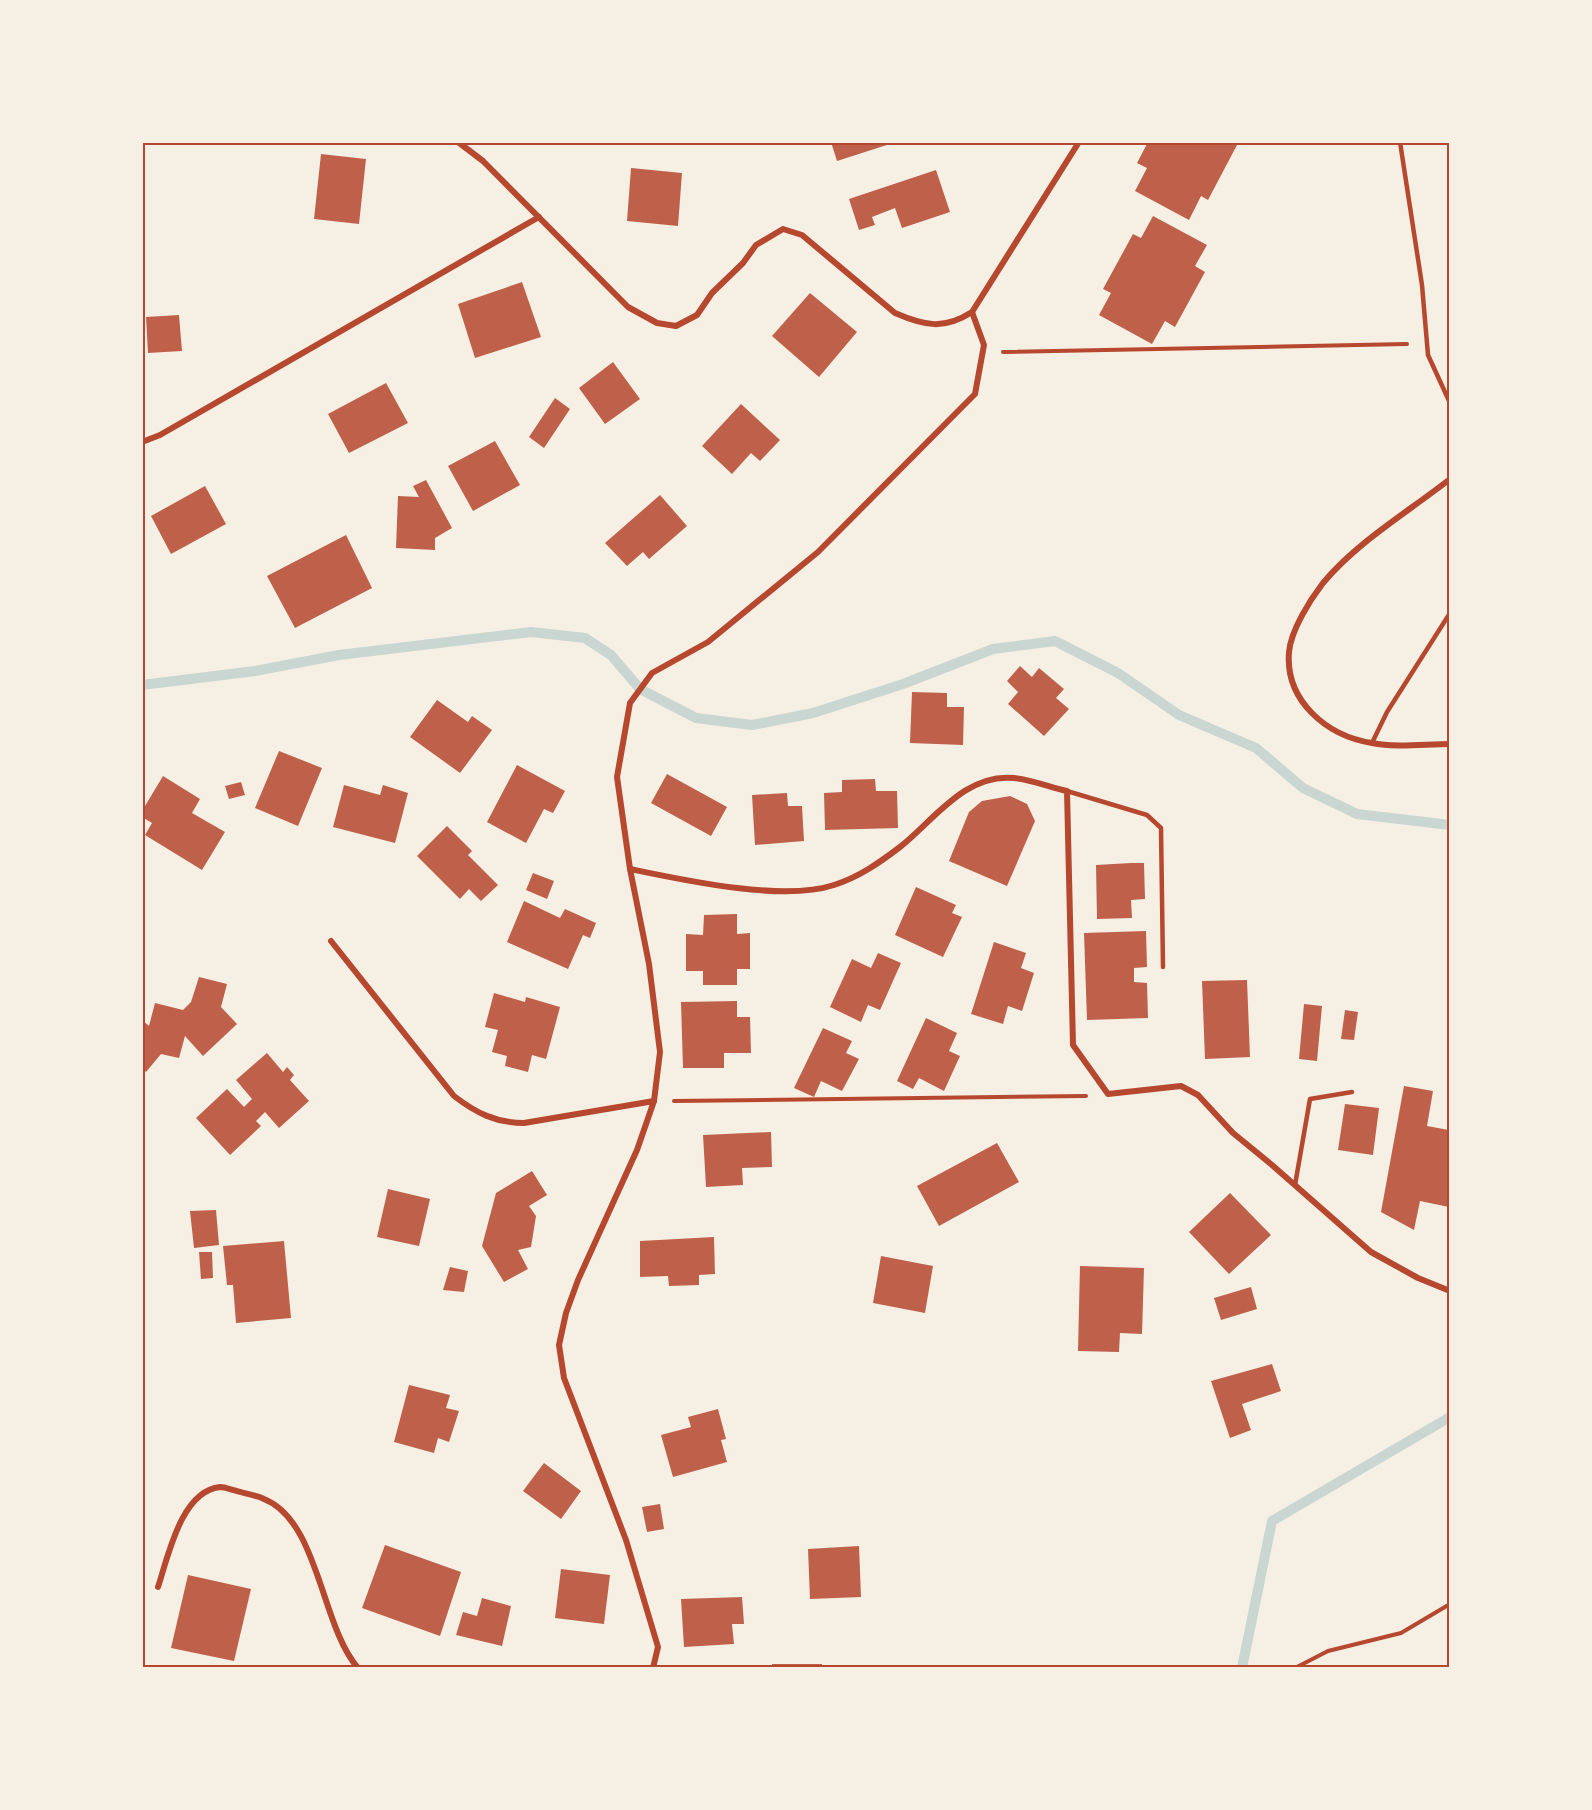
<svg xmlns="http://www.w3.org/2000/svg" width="1592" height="1810" viewBox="0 0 1592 1810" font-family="Quicksand,sans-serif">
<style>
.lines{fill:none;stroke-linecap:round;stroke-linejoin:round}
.stream{stroke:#c9d6d2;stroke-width:10}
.building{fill:#bf614a}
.path{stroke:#b5482f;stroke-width:4}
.service{stroke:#b5482f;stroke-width:4.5}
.minor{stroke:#b5482f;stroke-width:6}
.neatline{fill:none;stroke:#b5482f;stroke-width:2}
</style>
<rect width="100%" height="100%" fill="#f6efe4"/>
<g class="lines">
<!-- stream -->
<g class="stream">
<polyline points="142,685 255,671 339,655 531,632 585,638 611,655 640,689 696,718 752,725 813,713 903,684 993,649 1055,641 1118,673 1179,715 1256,748 1303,788 1357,814 1450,825"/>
<polyline points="1242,1668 1272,1521 1450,1417"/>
</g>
</g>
<!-- building -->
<g class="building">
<polygon points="831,142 892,142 893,143 837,161"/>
<polygon points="1148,142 1233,142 1237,145 1208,200 1201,196 1189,220 1135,191 1147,168 1137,163"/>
<polygon points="321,154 366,159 359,224 314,219"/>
<polygon points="631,168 682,173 678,226 627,221"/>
<polygon points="936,170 950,212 902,228 895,208 872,217 875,225 859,230 849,199"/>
<polygon points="1153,216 1207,245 1195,266 1205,272 1175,327 1165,321 1152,344 1099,315 1111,293 1103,289 1133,234 1141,238"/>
<polygon points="522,282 541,337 475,358 458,304"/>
<polygon points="810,293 857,332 819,377 772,336"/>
<polygon points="179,315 182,351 148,353 146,317"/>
<polygon points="613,362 640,399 605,424 579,388"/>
<polygon points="386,383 408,423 349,453 328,414"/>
<polygon points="555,398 570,409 544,448 529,437"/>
<polygon points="741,404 780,440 760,461 751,453 732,474 702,446"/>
<polygon points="495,441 520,485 473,511 448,466"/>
<polygon points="426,480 452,528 435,538 435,550 396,548 398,496 419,497 413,486"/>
<polygon points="205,486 226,524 171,554 151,516"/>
<polygon points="660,495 687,526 649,559 643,552 627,566 605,543"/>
<polygon points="346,535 372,588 295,628 267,576"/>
<polygon points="1020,666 1032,677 1039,668 1064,689 1056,698 1069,709 1044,736 1008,704 1018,692 1007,681"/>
<polygon points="912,692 947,693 947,707 964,707 963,745 910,743"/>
<polygon points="437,700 468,722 472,716 492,730 460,773 410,737"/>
<polygon points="279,751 322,768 298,826 255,808"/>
<polygon points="517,765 565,791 553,813 544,809 526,843 487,822"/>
<polygon points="667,774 727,807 711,836 651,803"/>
<polygon points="163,776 200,799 192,813 225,832 202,870 145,835 152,823 142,817 142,811"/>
<polygon points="875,779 876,791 897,791 898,828 825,830 824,793 842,792 842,780"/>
<polygon points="241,782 245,795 229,799 225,786"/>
<polygon points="344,785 380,795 383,785 408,793 395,843 333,827"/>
<polygon points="787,793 788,806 802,806 804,841 755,845 752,795"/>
<polygon points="1010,796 1027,804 1035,821 1007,886 949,861 969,812 982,801"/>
<polygon points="447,826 472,851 468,855 498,885 481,901 469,889 460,899 417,856"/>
<polygon points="1131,863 1144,863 1145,899 1131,900 1132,918 1097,919 1096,865"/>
<polygon points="533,873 554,881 547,899 526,890"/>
<polygon points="916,887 956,905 952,913 962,917 943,957 895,935"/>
<polygon points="524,901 560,918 565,909 596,923 590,938 583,935 568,969 507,942"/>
<polygon points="737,914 737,934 750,933 750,969 737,969 737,985 703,985 703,971 686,971 686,934 703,935 704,915"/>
<polygon points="1146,931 1147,967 1134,968 1134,982 1147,983 1148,1018 1087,1020 1084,933"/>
<polygon points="994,942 1026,953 1021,968 1034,973 1022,1011 1008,1006 1003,1024 971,1014"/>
<polygon points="878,953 901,963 880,1010 868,1005 861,1022 830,1007 852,959 871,968"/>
<polygon points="199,977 227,984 221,1007 237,1024 203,1056 185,1036 179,1058 161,1054 146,1072 142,1068 142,1020 149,1026 155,1003 183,1010 191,1002"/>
<polygon points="1247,980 1250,1057 1205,1059 1202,981"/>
<polygon points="494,993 525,1002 526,997 560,1007 546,1059 532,1055 528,1072 505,1066 507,1056 492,1052 498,1030 485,1027"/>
<polygon points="737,1001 737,1017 750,1017 751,1053 724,1053 724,1068 683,1068 681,1002"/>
<polygon points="1304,1004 1322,1006 1317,1061 1299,1059"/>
<polygon points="1345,1010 1358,1012 1354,1040 1341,1039"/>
<polygon points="926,1018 957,1033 949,1051 960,1056 944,1091 919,1078 913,1089 897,1081"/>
<polygon points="823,1028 852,1041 846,1053 859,1059 842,1091 821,1081 814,1097 794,1088"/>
<polygon points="267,1053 283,1072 287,1067 294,1075 290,1080 309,1101 279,1128 265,1112 256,1121 261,1126 230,1155 196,1118 227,1089 244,1107 252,1099 236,1080"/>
<polygon points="1404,1086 1433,1091 1427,1126 1449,1130 1449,1207 1420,1201 1414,1230 1381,1212"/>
<polygon points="1345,1104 1379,1108 1373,1155 1338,1150"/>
<polygon points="771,1132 772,1167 742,1168 743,1185 706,1187 703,1135"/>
<polygon points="997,1143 1019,1182 939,1226 917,1186"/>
<polygon points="532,1171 547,1195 529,1206 536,1216 531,1247 518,1250 528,1269 504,1282 482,1246 496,1193"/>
<polygon points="388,1189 430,1199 419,1246 377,1237"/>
<polygon points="1230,1193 1271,1235 1229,1274 1189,1232"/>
<polygon points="216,1210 219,1245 194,1248 190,1211"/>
<polygon points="714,1237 715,1274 699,1275 699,1285 669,1286 668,1276 640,1277 640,1241"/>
<polygon points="284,1241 291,1318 236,1323 233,1285 227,1285 223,1246"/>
<polygon points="199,1252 212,1252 213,1278 201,1279"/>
<polygon points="881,1256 933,1266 925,1313 873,1303"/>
<polygon points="1080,1266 1144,1268 1142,1334 1120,1333 1119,1352 1078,1351"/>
<polygon points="450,1267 468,1271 464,1292 443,1290"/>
<polygon points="1251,1287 1257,1309 1221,1320 1214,1298"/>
<polygon points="1272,1364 1281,1391 1242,1404 1251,1430 1230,1438 1211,1381"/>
<polygon points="409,1385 450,1395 446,1408 459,1411 449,1442 438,1438 434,1453 394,1442"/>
<polygon points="718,1409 726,1439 721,1440 727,1462 673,1477 661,1435 691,1427 688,1417"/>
<polygon points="544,1463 581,1491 561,1519 523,1491"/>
<polygon points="660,1504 664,1529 647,1532 642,1507"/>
<polygon points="385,1545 461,1572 440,1636 362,1608"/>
<polygon points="859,1546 861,1597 810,1599 808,1549"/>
<polygon points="561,1569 610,1575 604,1624 555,1618"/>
<polygon points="188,1575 251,1589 234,1661 171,1648"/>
<polygon points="742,1597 744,1624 732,1624 734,1644 684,1647 681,1599"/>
<polygon points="482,1598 511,1606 502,1646 456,1635 463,1612 477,1616"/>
<rect x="772" y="1664" width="50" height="4"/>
</g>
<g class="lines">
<!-- path -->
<g class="path">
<polyline points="1003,352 1407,344"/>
<polyline points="674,1101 1086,1096"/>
<polyline points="1295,1668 1328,1651 1401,1633 1450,1604"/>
</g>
<!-- service -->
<g class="service">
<polyline points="1400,142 1422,285 1428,355 1450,403"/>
<polyline points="1372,743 1387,712 1450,613"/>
<polyline points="1067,791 1147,815 1161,828 1163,967"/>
<polyline points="1295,1185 1310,1099 1352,1092"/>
</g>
<!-- minor -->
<g class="minor">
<path d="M458,142l25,19 145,146 29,16 19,3 21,-11 15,-22 31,-30 13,-18 27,-16 19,6 93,78c30,13 49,17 77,-1l107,-170"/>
<polyline points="142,442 160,435 539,217"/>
<path d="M1450,479c-42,33 -93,63 -127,104 -13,17 -32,47 -34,69 -4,49 38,84 83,91 24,5 53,1 78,1"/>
<path d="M630,869c53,11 153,33 204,16 25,-8 45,-22 66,-38 34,-27 65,-74 114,-69 18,2 36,9 53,13l6,254 35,49 73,-8 17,9 35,38 39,32 99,87 47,26 32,13"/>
<path d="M331,941l123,155c22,17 42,27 70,27l130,-22"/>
<path d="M158,1587c10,-30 23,-96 62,-100 5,0 12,3 17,4 9,3 19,4 27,8 55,22 57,127 94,169"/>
<polyline points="653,1668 658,1647 626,1540 564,1378 559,1345 566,1313 578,1280 637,1150 654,1101 660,1052 649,964 630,869 617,777 630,703 652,673 708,642 818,552 975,394 984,345 972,312"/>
</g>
</g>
<!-- border -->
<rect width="1592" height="1810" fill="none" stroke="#f6efe4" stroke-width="288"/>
<rect x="144" y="144" width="1304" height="1522" class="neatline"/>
</svg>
